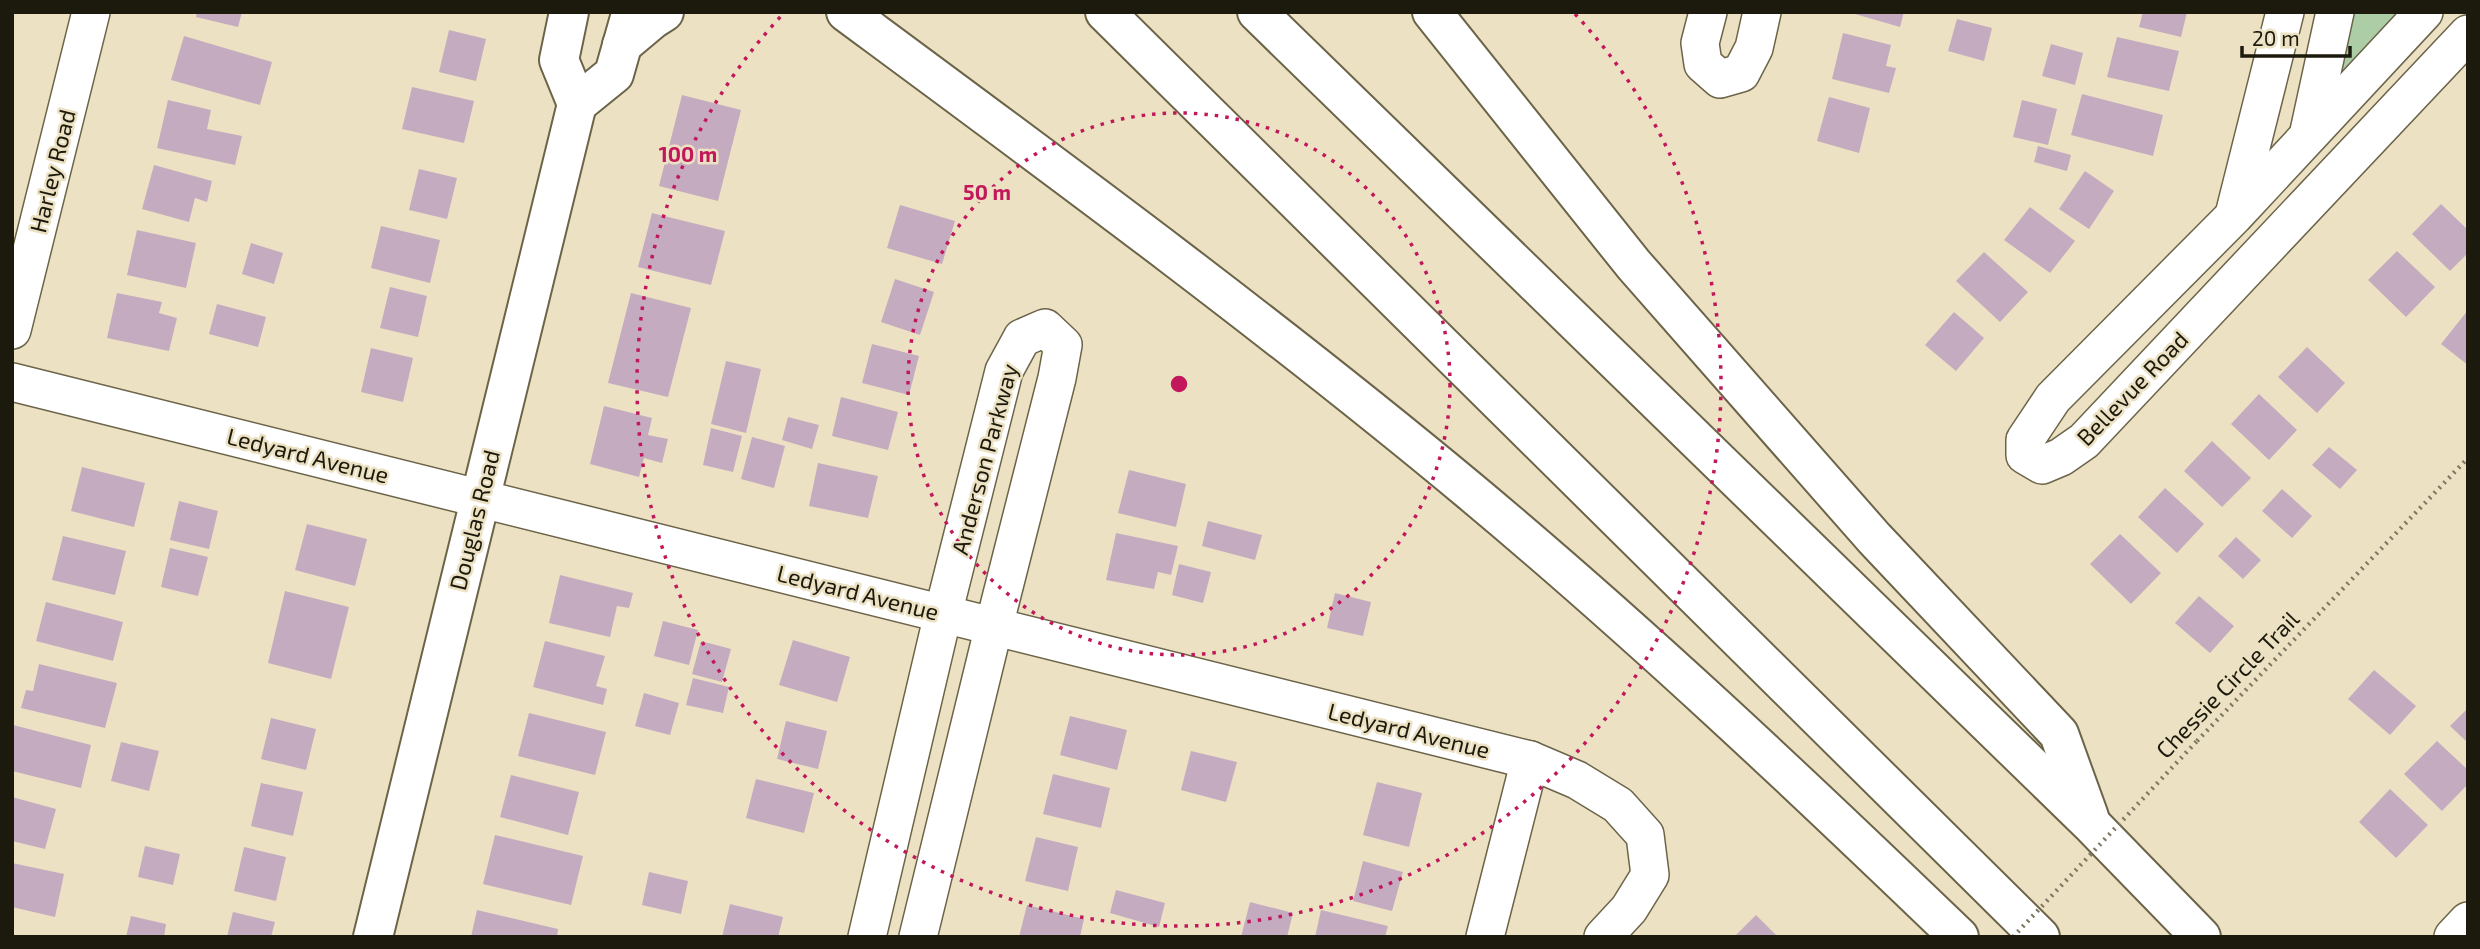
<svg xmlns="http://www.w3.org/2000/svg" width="2480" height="949" viewBox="0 0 2480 949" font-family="'Exo 2',sans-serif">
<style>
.green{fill:#adcda6}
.building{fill:#c5abc0}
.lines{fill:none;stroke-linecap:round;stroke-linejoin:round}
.street-casing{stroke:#6c6449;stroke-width:40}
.secondary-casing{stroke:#6c6449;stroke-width:42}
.highway-casing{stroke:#6c6449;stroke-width:42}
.path{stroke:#7d7762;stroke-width:4.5;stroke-dasharray:2 5;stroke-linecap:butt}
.street{stroke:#fff;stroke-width:37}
.secondary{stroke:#fff;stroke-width:38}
.highway{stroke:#fff;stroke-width:38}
.path-bridge{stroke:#7d7762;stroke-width:4.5;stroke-dasharray:2 5;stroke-linecap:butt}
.ring{fill:none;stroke:#c2185b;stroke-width:3.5;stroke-dasharray:3.5 7}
.labels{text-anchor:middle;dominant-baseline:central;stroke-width:5;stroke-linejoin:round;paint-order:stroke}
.street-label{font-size:23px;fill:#1c190d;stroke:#ece2c3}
.centre{fill:#c2185b;stroke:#ece2c3;stroke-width:3.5}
.ring-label{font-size:21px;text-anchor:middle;font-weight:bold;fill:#c2185b;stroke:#ece2c3;stroke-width:5;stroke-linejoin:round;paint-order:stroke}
</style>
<rect width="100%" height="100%" fill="#ece2c3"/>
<!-- green -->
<polygon class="green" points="2343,12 2407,12 2356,66 2343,72 2337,61"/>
<!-- building -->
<g class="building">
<polygon points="197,12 242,12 238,27 196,17"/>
<polygon points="1848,12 1904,12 1900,27"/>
<polygon points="2143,12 2187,12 2181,37 2139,27"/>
<polygon points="1957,19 1992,28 1984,61 1948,51"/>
<polygon points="449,30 486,39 476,81 439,72"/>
<polygon points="1843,33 1891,45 1886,66 1896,68 1889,93 1832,79"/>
<polygon points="184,36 272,62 260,105 171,80"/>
<polygon points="2117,37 2179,51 2169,91 2107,77"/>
<polygon points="2051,44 2083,53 2075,85 2042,76"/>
<polygon points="412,87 474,101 464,143 402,129"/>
<polygon points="2082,94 2163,115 2153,156 2071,135"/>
<polygon points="682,95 741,110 718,201 659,186"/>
<polygon points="1829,97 1870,108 1859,153 1817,141"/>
<polygon points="168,100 211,110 207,129 242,136 235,165 157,148"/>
<polygon points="2022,100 2057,109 2048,145 2013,137"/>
<polygon points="2038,146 2071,155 2067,171 2034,162"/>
<polygon points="154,165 212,181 207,202 195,198 189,222 142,209"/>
<polygon points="419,169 457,178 447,219 409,210"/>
<polygon points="2085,171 2114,191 2089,229 2059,209"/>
<polygon points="2441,204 2468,230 2468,253 2450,271 2412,234"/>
<polygon points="900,205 955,221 942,264 887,248"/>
<polygon points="2030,207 2075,241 2050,273 2004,240"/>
<polygon points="652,213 725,231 711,285 638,267"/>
<polygon points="381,226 440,240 430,283 371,268"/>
<polygon points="137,230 196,243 186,288 127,275"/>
<polygon points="251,243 283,253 274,284 242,274"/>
<polygon points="2397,251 2435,287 2406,317 2368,280"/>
<polygon points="1984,252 2028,292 2000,322 1956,281"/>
<polygon points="895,279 934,292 920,335 881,322"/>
<polygon points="390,287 427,296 418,337 380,328"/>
<polygon points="117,293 162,302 159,313 177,318 169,351 107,338"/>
<polygon points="631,293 691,308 668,397 608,383"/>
<polygon points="217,304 266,317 258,347 209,334"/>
<polygon points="2468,310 2468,365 2441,344"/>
<polygon points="1954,312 1984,338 1956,371 1925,345"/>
<polygon points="872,344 919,356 909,395 862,383"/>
<polygon points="2307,347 2345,383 2317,413 2278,377"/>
<polygon points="371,348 413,358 403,402 361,392"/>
<polygon points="726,361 761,369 746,433 711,424"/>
<polygon points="2259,394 2297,430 2269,460 2231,424"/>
<polygon points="841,397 898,412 888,450 832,436"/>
<polygon points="604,406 652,418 648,435 668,439 662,463 644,458 639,477 590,464"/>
<polygon points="788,417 819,425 812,449 782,440"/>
<polygon points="711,428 742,436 733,472 703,465"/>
<polygon points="752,437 785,446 774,488 741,479"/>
<polygon points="2212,441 2251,478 2222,507 2184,471"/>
<polygon points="2329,447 2357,470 2340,489 2312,465"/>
<polygon points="818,463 878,476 868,518 809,506"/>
<polygon points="82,467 145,483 134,527 71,511"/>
<polygon points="1129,470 1186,484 1176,527 1118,513"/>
<polygon points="2165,488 2204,524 2177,553 2138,517"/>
<polygon points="2282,489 2312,516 2292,538 2262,511"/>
<polygon points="179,501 218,511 209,549 170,540"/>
<polygon points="1208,521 1262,535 1255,560 1202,546"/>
<polygon points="307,524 367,539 355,586 295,570"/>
<polygon points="1116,533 1178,546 1171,575 1158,572 1154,589 1106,580"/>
<polygon points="2120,534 2161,573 2131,604 2090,564"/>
<polygon points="63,536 126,551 115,595 52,580"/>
<polygon points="2236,537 2261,560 2243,579 2218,556"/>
<polygon points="170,548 208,557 198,596 161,587"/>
<polygon points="1179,564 1211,572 1203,603 1172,595"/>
<polygon points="560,575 633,593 629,608 617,606 610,637 549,623"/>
<polygon points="285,591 349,607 331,679 268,663"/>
<polygon points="1335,593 1371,602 1363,636 1327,628"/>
<polygon points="2199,596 2234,626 2210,653 2175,623"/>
<polygon points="46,602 123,622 113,661 36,641"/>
<polygon points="663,621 698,630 689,665 654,656"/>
<polygon points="793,640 850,657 837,702 779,685"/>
<polygon points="545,641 605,656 596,686 607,689 603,705 533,687"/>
<polygon points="701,641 731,649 722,682 692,674"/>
<polygon points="39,664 117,683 105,728 21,708 26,690 33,691"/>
<polygon points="2374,670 2416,706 2390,735 2348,699"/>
<polygon points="693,678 729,687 723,713 686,705"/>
<polygon points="644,693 679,703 670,735 635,726"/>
<polygon points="2468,708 2468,743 2450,726"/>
<polygon points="529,713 606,732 595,775 518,756"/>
<polygon points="1070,716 1127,730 1117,770 1060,755"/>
<polygon points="271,718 316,729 306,770 261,759"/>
<polygon points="786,721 827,731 818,769 777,759"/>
<polygon points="13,725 91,745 81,788 12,771"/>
<polygon points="2437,741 2468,770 2468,784 2442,811 2404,774"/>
<polygon points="121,742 159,751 149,791 111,781"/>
<polygon points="1191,751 1237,762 1226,802 1181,790"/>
<polygon points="1053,774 1110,788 1101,828 1043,814"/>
<polygon points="511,775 579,792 568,835 500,817"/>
<polygon points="756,779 814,793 804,833 746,818"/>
<polygon points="1377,782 1422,793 1409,847 1363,835"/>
<polygon points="261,783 303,792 293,836 251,826"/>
<polygon points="2390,789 2428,825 2396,858 2359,822"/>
<polygon points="12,797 56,809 45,849 12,841"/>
<polygon points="495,835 583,856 571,905 483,884"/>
<polygon points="1036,837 1078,847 1068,891 1025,881"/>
<polygon points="145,846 180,854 173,885 138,877"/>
<polygon points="244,847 286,857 276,901 234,891"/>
<polygon points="1363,861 1403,872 1392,911 1353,901"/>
<polygon points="12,863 64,874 55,917 12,907"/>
<polygon points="649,872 688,881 681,914 642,905"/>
<polygon points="1116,890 1165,903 1159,927 1110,913"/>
<polygon points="1250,902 1293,913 1287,937 1241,937"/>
<polygon points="730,904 783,917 778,937 722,937"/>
<polygon points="1027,905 1084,919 1080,937 1019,937"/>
<polygon points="477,910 558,929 557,937 471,937"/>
<polygon points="1321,910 1388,926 1385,937 1315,937"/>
<polygon points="233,912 275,922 271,937 227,937"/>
<polygon points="1756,915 1778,937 1736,935"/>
<polygon points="131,916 166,924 164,937 126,937"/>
</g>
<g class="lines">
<!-- street casing -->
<g class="street-casing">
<g id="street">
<polyline points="1708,12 1700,43 1703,64 1720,79 1741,73 1754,48 1762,12"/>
<polyline points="2424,12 2234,216 2053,398 2025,440 2025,455 2042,465 2061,457 2084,441 2468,34"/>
<polyline points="2308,136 2335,12"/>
<polyline points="2235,211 2285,12"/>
<polyline points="12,330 91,12"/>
<polyline points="12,382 1530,760 1577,780 1618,805 1645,835 1650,875 1629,909 1603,937"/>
<polyline points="867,937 943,614 1004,371 1022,338 1045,328 1063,345 1057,378 994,626 918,937"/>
<polyline points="1485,937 1530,760"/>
<polyline points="2453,937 2468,921"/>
</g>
</g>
<!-- secondary casing -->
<g class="secondary-casing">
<g id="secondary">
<polyline points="577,104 614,74 631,14"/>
<polyline points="373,937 577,104 559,60 569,12"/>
</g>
</g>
<!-- highway casing -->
<g class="highway-casing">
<g id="highway">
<path d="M846,12c211,156 422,311 624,479 169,141 330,293 489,446"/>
<polyline points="1105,12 2040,937"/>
<polyline points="1257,12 2093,826 2201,937"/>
<polyline points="1432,12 1634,265 1874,538 2059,734 2089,817"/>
<polyline points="622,45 653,19 664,12"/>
</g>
</g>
<!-- path -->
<polyline class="path" points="2197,741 2468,458"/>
<!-- street -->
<use href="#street" class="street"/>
<!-- secondary -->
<use href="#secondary" class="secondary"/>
<!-- highway -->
<use href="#highway" class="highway"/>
<!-- path-bridge -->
<polyline class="path-bridge" points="2013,937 2197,741"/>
</g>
<!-- distance rings -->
<g class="ring">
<circle cx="1179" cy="384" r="271"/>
<path d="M1575 14A542 542 0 1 1 783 14"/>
</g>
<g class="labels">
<!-- street labels -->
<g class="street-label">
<text transform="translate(52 171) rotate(-76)">Harley Road</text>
<text transform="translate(2132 388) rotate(-46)">Bellevue Road</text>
<text transform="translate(308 455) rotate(14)">Ledyard Avenue</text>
<text transform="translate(984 459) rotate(-75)">Anderson Parkway</text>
<text transform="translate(474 520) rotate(-76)">Douglas Road</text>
<text transform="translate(858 592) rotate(14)">Ledyard Avenue</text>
<text transform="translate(2227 684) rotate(-46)">Chessie Circle Trail</text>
<text transform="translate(1409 730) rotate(14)">Ledyard Avenue</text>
</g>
</g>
<circle cx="1179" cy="384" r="10" class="centre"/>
<g class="ring-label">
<text x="688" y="162">100 m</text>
<text x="987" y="200">50 m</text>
</g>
<!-- border -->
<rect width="2480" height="949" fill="none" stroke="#1c190d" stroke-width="28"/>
<!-- scale -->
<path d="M2242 46v10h108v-10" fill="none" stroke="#1c190d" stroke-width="3.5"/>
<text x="2252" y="46" font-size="21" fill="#1c190d" stroke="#ece2c3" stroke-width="5" paint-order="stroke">20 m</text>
</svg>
